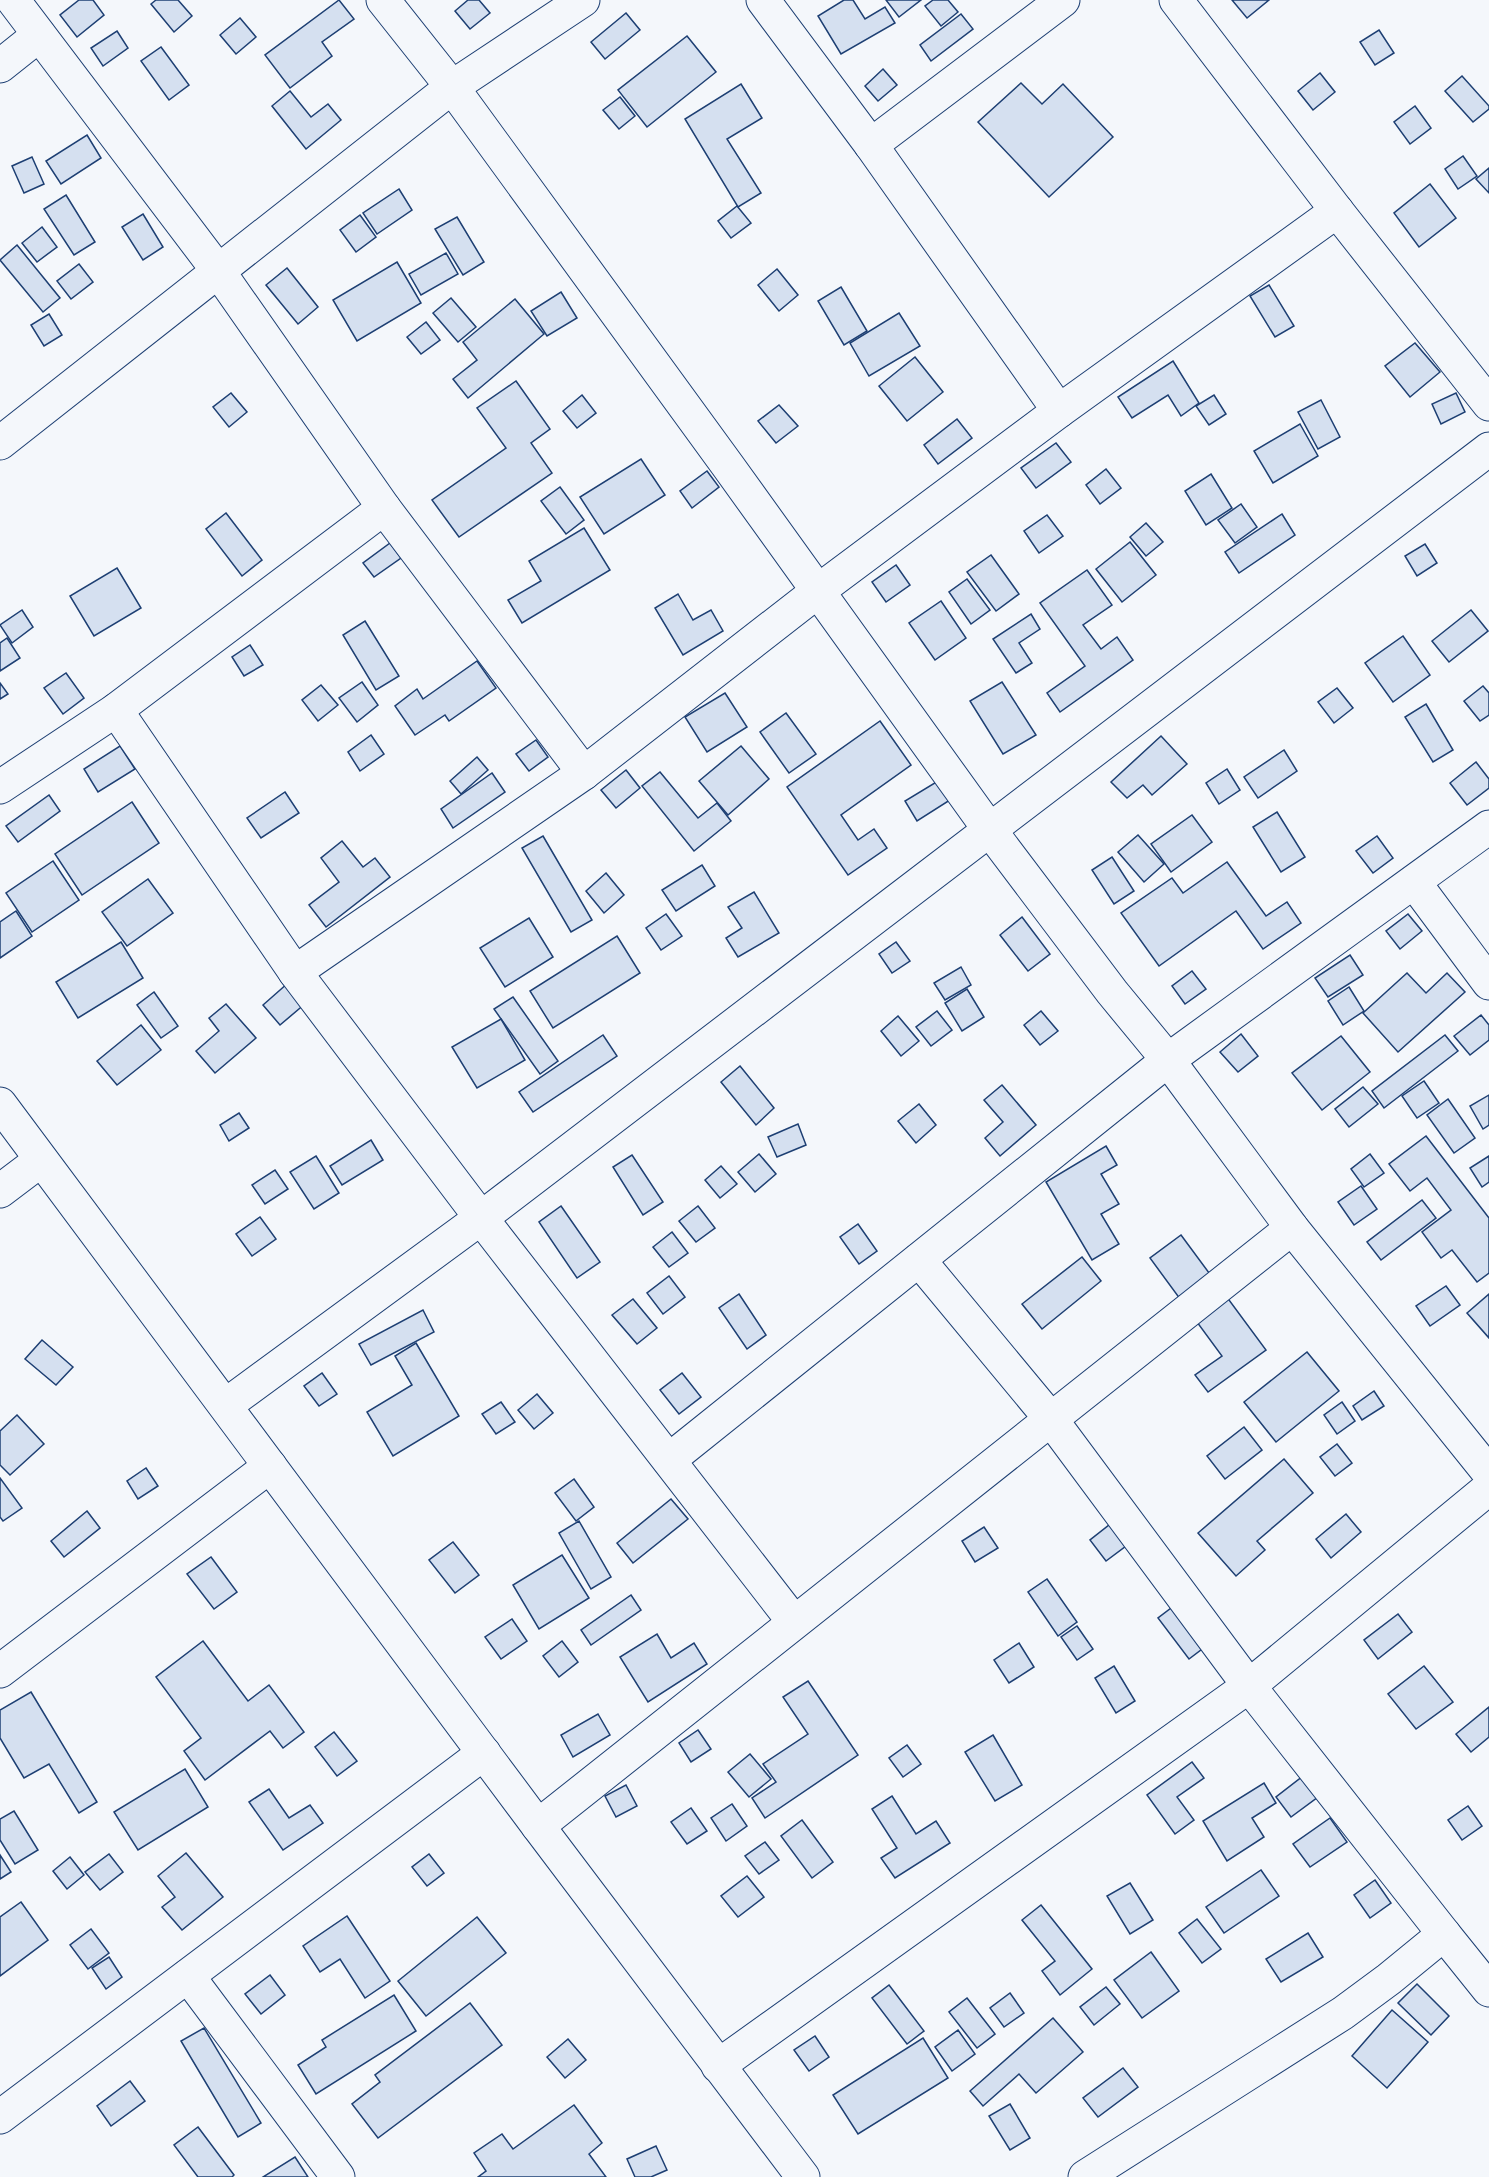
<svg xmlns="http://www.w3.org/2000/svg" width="1489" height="2177" viewBox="0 0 1489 2177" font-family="'Noto Sans',sans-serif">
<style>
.building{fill:#d5e0f0;stroke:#1d3f73;stroke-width:1.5}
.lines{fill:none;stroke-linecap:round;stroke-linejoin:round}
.street-casing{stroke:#1d3f73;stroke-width:35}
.street{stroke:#f4f7fb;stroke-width:33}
</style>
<rect width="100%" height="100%" fill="#f4f7fb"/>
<!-- building -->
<g class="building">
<polygon points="79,0 93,0 104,15 77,37 60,15"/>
<polygon points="156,0 178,0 192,16 174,32 151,4"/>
<polygon points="339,0 354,19 322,42 332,56 290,88 265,55"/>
<polygon points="468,0 479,0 490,13 470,29 455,11"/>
<polygon points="844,0 853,0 865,19 885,7 895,23 841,54 818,16"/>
<polygon points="886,0 921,0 899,17"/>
<polygon points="933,0 948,0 958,12 941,26 925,6"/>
<polygon points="1232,0 1269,0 1247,18"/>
<polygon points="626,13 640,30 605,59 591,42"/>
<polygon points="961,14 973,29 931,61 920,45"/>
<polygon points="240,18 256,37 236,54 220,35"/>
<polygon points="1379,30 1394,53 1375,65 1360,42"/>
<polygon points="117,31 128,48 103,66 91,48"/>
<polygon points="687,36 716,72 647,127 618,90"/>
<polygon points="161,47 189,85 169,100 141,61"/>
<polygon points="883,69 897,85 878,101 865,86"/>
<polygon points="1320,73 1335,92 1313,110 1298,91"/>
<polygon points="1462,76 1489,106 1489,109 1473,122 1445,91"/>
<polygon points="1021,83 1042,104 1063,84 1113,137 1049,197 978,122"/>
<polygon points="741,84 762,118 727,139 761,193 738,207 685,119"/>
<polygon points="290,91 311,117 328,104 341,120 306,149 272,106"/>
<polygon points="620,97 635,116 619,129 603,110"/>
<polygon points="1415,106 1431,128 1410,144 1394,122"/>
<polygon points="87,135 101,158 61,184 46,161"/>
<polygon points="1463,156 1477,176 1458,189 1445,169"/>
<polygon points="32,157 44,184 24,193 12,166"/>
<polygon points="1489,168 1489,193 1476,179"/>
<polygon points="1430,184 1456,218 1419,247 1394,213"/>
<polygon points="399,189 412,210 377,234 363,213"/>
<polygon points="66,195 95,242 74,255 44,209"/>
<polygon points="737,206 751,223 731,238 718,221"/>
<polygon points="143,214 163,247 143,260 122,227"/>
<polygon points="360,215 376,237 356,252 340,230"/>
<polygon points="457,217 484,262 463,275 435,229"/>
<polygon points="42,227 57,247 37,262 22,243"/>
<polygon points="17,245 60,298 43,312 0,260"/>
<polygon points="446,253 458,274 421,295 409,274"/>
<polygon points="397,262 421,303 357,341 333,300"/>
<polygon points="79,264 93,282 71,299 57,281"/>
<polygon points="287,268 318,307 298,324 266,285"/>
<polygon points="777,269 798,295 779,311 758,285"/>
<polygon points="1269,285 1294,326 1275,337 1250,296"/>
<polygon points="841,287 867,331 844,345 818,301"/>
<polygon points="561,292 577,318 547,336 531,311"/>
<polygon points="451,298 476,327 458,342 433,313"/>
<polygon points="515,299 544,334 468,398 453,379 477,360 463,342"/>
<polygon points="899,313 920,346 869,376 850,343"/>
<polygon points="49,314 62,335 44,346 31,325"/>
<polygon points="426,322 440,340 421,354 407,337"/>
<polygon points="1415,343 1440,372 1410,397 1385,366"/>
<polygon points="915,357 943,392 907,421 879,386"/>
<polygon points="1173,361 1199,403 1181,416 1168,395 1132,418 1118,397"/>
<polygon points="516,381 550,429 531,443 552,473 459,537 432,500 506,448 477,408"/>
<polygon points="231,393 247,412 229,427 213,407"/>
<polygon points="1456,393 1465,412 1441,424 1432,404"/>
<polygon points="582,395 596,413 577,428 563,411"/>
<polygon points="1214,395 1226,414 1209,425 1196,406"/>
<polygon points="1321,400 1340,437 1318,449 1298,412"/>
<polygon points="779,405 798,426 776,443 758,421"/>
<polygon points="957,419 972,438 938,464 924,445"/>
<polygon points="1300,424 1318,456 1273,483 1254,451"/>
<polygon points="1056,443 1071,462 1036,488 1021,468"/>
<polygon points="641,459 665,495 604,534 580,497"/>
<polygon points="1106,469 1121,488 1100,504 1086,485"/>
<polygon points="707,471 719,487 692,508 680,491"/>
<polygon points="1211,474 1232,508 1206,525 1185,491"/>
<polygon points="560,487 584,520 566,534 541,501"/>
<polygon points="1241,504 1257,527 1235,543 1218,520"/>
<polygon points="226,513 262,560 242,576 206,529"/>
<polygon points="1282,514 1295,535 1239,573 1225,552"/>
<polygon points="1047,515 1063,536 1039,553 1024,531"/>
<polygon points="1146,523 1163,542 1146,556 1130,537"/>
<polygon points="584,528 610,570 522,623 508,600 541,581 529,561"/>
<polygon points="1130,542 1156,575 1122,602 1096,569"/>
<polygon points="390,543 401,558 374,577 363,563"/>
<polygon points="1425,544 1437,563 1417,576 1405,556"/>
<polygon points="991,555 1019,594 996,611 967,572"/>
<polygon points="896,565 910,585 886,602 872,582"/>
<polygon points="117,568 141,608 94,636 70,596"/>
<polygon points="1087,570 1112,605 1083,625 1101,649 1117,637 1133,660 1060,712 1047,693 1085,666 1040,603"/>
<polygon points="967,579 990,610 971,624 949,592"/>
<polygon points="678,594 693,620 711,610 723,631 683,655 655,608"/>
<polygon points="941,601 966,638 935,660 909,623"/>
<polygon points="22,610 33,627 12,643 0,625"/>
<polygon points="1471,610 1488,631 1449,662 1432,641"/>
<polygon points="1031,614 1040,629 1019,643 1032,663 1016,673 993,639"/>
<polygon points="365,621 399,676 376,690 343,635"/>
<polygon points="1403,636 1430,675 1393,702 1365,663"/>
<polygon points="7,638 20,658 0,671 0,643"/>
<polygon points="250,645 263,665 244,676 232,657"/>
<polygon points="477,661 496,688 449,721 445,715 415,735 395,706 417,689 423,699"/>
<polygon points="66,673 84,698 63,714 44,688"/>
<polygon points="362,682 378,705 357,722 339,698"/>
<polygon points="1002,682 1036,735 1003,754 970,701"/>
<polygon points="0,683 8,694 0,699"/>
<polygon points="321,685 338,705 318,721 302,700"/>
<polygon points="1483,686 1489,693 1489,715 1480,721 1464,701"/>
<polygon points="1337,688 1353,708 1334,723 1318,702"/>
<polygon points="725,693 747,727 707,752 685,717"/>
<polygon points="1426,704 1453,750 1433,762 1405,717"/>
<polygon points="786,713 816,754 789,773 760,732"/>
<polygon points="880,721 911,765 841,815 858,840 874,829 887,848 848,875 787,787"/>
<polygon points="371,735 384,754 360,771 348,752"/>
<polygon points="1161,736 1187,764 1152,795 1143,785 1127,798 1111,782"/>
<polygon points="536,740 548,757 529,771 516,754"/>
<polygon points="120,746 135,769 98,792 84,769"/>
<polygon points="741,746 769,779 728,815 699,781"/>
<polygon points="1284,750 1297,771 1258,798 1244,777"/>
<polygon points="477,757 488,770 461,794 450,781"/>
<polygon points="1476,762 1489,779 1489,788 1467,805 1450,783"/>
<polygon points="1227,769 1240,790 1219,804 1206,783"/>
<polygon points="626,770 640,788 616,808 601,790"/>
<polygon points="660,772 698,818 717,803 731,821 694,851 642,786"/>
<polygon points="492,773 505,792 453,828 441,809"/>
<polygon points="938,781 950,800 917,821 905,801"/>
<polygon points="285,792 299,813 261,838 247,818"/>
<polygon points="49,795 60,811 18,842 6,826"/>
<polygon points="132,802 159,843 82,895 55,854"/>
<polygon points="1277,812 1305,857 1281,872 1253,827"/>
<polygon points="1192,815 1212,842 1171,872 1151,844"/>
<polygon points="1138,835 1164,864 1144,882 1118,852"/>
<polygon points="543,836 592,920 571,932 522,848"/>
<polygon points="1377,836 1393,858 1373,873 1356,851"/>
<polygon points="342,841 363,867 375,858 390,877 326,927 309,905 339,882 321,858"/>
<polygon points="1112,857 1134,891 1114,904 1092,870"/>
<polygon points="53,861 79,900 32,932 6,893"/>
<polygon points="1227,862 1266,916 1287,902 1301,923 1263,949 1236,911 1159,966 1121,913 1172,878 1183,893"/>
<polygon points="702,865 715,886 676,911 662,890"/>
<polygon points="606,873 624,895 604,913 586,891"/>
<polygon points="148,879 173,913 127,946 102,912"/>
<polygon points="754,892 779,933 738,957 726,938 742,928 728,907"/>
<polygon points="16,911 32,936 0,958 0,922"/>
<polygon points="666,914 682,936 661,950 646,928"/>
<polygon points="1408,914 1422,931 1400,949 1386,931"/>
<polygon points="1022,917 1050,954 1028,971 1000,935"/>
<polygon points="529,918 553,957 505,987 480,948"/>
<polygon points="617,936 640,973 553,1028 530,991"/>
<polygon points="121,942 143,978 78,1018 56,982"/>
<polygon points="896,942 910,961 892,973 879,954"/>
<polygon points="1350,955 1363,975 1328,997 1315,978"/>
<polygon points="961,967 971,985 945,1000 934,983"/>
<polygon points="1192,971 1206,989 1185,1004 1172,986"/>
<polygon points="1407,973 1426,993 1447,973 1465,992 1398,1052 1363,1013"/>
<polygon points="288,983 306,1003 280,1025 263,1005"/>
<polygon points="1349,987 1364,1011 1343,1025 1328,1001"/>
<polygon points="967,989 984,1017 962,1031 945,1003"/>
<polygon points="154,992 178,1026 161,1038 137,1005"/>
<polygon points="513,997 558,1061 540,1074 494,1009"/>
<polygon points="226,1004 256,1038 215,1073 196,1051 219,1031 209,1018"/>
<polygon points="937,1011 952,1030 931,1046 916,1027"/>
<polygon points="1041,1011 1058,1031 1040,1045 1024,1025"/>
<polygon points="1481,1015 1489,1025 1489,1040 1470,1055 1454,1036"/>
<polygon points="898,1016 919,1041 901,1056 881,1031"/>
<polygon points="501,1019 525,1060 477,1088 452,1047"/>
<polygon points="141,1025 161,1050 117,1085 97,1061"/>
<polygon points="1241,1034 1258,1056 1238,1072 1220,1052"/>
<polygon points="603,1035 617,1056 533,1112 519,1092"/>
<polygon points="1445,1035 1458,1051 1384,1108 1372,1091"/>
<polygon points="1341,1036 1370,1072 1322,1110 1292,1073"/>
<polygon points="740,1066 774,1108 756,1125 721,1082"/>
<polygon points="1424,1081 1439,1103 1417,1118 1402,1096"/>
<polygon points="1002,1085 1036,1125 1000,1156 985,1138 1003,1122 984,1100"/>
<polygon points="1363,1087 1378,1104 1349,1127 1335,1109"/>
<polygon points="1489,1095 1489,1125 1483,1129 1470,1106"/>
<polygon points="1448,1099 1475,1138 1454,1153 1427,1115"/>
<polygon points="919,1104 936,1125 916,1143 898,1121"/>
<polygon points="239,1113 249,1128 229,1141 220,1125"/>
<polygon points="798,1124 806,1145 777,1157 768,1137"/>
<polygon points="1426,1136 1489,1218 1489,1273 1477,1282 1452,1250 1441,1258 1422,1232 1451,1210 1427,1178 1410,1191 1389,1164"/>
<polygon points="371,1140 383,1160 342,1185 330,1166"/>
<polygon points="1106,1146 1117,1165 1101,1174 1119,1204 1101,1214 1119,1244 1092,1260 1046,1182"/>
<polygon points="759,1154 776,1174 755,1192 738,1172"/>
<polygon points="1370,1154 1384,1173 1364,1187 1351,1169"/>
<polygon points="632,1155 663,1202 643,1215 613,1167"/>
<polygon points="316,1156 339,1193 314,1209 290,1172"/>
<polygon points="1489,1156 1489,1182 1482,1187 1470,1168"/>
<polygon points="721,1166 737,1184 720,1198 705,1180"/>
<polygon points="275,1170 288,1189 265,1204 252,1185"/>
<polygon points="1361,1186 1377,1209 1354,1225 1338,1202"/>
<polygon points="1422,1200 1436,1218 1381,1260 1367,1242"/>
<polygon points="561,1206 600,1262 577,1278 539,1222"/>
<polygon points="698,1206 715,1228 696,1242 679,1221"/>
<polygon points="260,1217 276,1239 252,1256 236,1234"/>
<polygon points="858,1224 877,1251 859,1264 840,1237"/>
<polygon points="672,1232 688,1253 669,1267 653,1247"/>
<polygon points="1181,1235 1266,1350 1208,1392 1195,1375 1222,1356 1150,1258"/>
<polygon points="1082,1257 1101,1281 1042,1329 1022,1304"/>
<polygon points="669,1276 685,1297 663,1314 647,1293"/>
<polygon points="1446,1286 1460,1305 1430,1326 1416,1306"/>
<polygon points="739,1294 766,1335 747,1349 719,1308"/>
<polygon points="1489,1294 1489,1338 1467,1313"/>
<polygon points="633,1299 657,1328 637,1344 612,1315"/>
<polygon points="423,1310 434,1332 371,1365 359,1344"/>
<polygon points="42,1340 73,1367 56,1385 25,1359"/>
<polygon points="416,1343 459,1416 393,1456 367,1412 412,1385 395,1356"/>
<polygon points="1307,1352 1339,1391 1276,1442 1244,1402"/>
<polygon points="322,1373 337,1394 319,1406 304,1386"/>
<polygon points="682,1373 701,1397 679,1414 660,1390"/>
<polygon points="1374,1391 1384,1406 1362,1420 1353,1406"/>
<polygon points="537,1394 553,1413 534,1429 518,1410"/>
<polygon points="501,1402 515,1422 496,1434 482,1414"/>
<polygon points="1342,1402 1355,1421 1337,1434 1324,1415"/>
<polygon points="17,1415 44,1444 10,1475 0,1465 0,1431"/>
<polygon points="1244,1427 1262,1450 1225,1479 1207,1456"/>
<polygon points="1337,1444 1352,1463 1335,1476 1320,1457"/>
<polygon points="1284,1459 1313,1493 1257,1541 1265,1550 1236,1576 1198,1533"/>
<polygon points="146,1468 158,1486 138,1499 127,1481"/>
<polygon points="0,1478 22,1508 3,1521 0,1517"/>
<polygon points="574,1479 594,1507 576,1521 555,1493"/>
<polygon points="671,1499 688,1519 633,1563 617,1543"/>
<polygon points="87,1511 100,1528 64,1557 51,1541"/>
<polygon points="1346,1514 1361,1532 1331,1558 1316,1539"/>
<polygon points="579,1521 611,1577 591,1589 559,1533"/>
<polygon points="1114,1521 1130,1543 1106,1561 1090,1540"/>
<polygon points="984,1527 998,1548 975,1562 962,1541"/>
<polygon points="453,1542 479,1575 455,1593 429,1560"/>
<polygon points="562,1555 589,1598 539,1629 513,1585"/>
<polygon points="211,1557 237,1592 214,1609 187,1574"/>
<polygon points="1047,1579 1077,1622 1058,1636 1028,1592"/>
<polygon points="631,1595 641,1610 591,1645 581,1630"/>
<polygon points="1179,1602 1210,1643 1189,1659 1158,1618"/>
<polygon points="1398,1614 1412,1632 1378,1659 1364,1640"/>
<polygon points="512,1619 527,1641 501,1659 485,1637"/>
<polygon points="1077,1626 1093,1649 1077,1660 1061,1637"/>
<polygon points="657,1634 671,1658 694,1643 707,1664 648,1702 620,1657"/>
<polygon points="203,1641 248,1701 269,1685 304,1732 283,1748 270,1731 205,1780 184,1751 201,1738 156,1677"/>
<polygon points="562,1641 578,1662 559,1677 543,1656"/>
<polygon points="1019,1643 1034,1667 1009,1683 994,1660"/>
<polygon points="1114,1666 1135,1701 1116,1713 1095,1678"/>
<polygon points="1424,1666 1453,1702 1416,1729 1388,1694"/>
<polygon points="808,1681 858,1755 765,1818 752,1798 776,1782 763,1764 808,1734 783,1697"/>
<polygon points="31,1692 97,1802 79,1813 49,1764 24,1778 0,1738 0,1710"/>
<polygon points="1489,1707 1489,1737 1471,1752 1456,1734"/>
<polygon points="598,1714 610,1735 573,1757 561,1735"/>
<polygon points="698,1730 711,1749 691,1762 679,1743"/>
<polygon points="334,1732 357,1761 337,1776 315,1747"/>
<polygon points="993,1735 1022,1785 995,1801 965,1752"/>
<polygon points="907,1745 921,1764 903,1777 889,1758"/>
<polygon points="750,1754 771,1779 749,1797 728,1772"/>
<polygon points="1192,1762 1204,1778 1177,1797 1194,1820 1175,1834 1147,1795"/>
<polygon points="185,1769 208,1807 138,1850 114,1812"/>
<polygon points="1303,1776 1318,1797 1291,1817 1276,1797"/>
<polygon points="1264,1783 1276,1803 1252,1818 1264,1837 1227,1861 1203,1821"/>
<polygon points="626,1785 637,1806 616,1817 605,1796"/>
<polygon points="269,1789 289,1818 310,1805 323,1823 283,1850 249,1802"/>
<polygon points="892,1796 916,1834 936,1821 950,1843 895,1878 881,1858 897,1848 872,1809"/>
<polygon points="732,1804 747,1826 726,1841 711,1818"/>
<polygon points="1468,1806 1482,1826 1462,1840 1448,1820"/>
<polygon points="691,1808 707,1831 687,1844 671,1822"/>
<polygon points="14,1811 38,1850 15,1864 0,1840 0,1819"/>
<polygon points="1330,1818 1347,1842 1310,1867 1293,1844"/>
<polygon points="802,1820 833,1862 812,1878 781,1836"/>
<polygon points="765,1842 779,1860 759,1874 745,1856"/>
<polygon points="186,1853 223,1897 182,1930 162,1907 175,1897 158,1876"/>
<polygon points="109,1854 123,1872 100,1890 85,1872"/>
<polygon points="429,1854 444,1873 427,1886 412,1867"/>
<polygon points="0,1855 11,1872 0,1879"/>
<polygon points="70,1857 84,1875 67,1889 53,1871"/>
<polygon points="1261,1870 1279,1896 1224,1933 1206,1907"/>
<polygon points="747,1876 764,1897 738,1917 721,1896"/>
<polygon points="1375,1880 1391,1903 1370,1918 1354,1895"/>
<polygon points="1130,1883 1153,1920 1130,1934 1107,1896"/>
<polygon points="21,1902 48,1940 0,1976 0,1917"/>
<polygon points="1041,1905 1092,1969 1060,1995 1042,1971 1055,1961 1022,1920"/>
<polygon points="347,1916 390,1981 365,1998 340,1959 320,1972 303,1946"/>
<polygon points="477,1917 506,1953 426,2016 398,1981"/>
<polygon points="1197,1919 1221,1949 1202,1963 1179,1933"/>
<polygon points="91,1929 109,1953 88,1969 70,1945"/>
<polygon points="1308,1933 1323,1957 1281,1982 1266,1959"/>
<polygon points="1151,1952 1179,1991 1142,2018 1114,1980"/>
<polygon points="109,1957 122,1977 106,1989 92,1968"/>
<polygon points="270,1975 285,1995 261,2014 245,1994"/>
<polygon points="1417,1984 1449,2016 1431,2035 1398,2003"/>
<polygon points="889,1985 924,2031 907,2044 872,1998"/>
<polygon points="1106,1987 1120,2004 1094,2025 1080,2007"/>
<polygon points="1010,1993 1024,2013 1004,2027 990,2008"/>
<polygon points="394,1995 416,2031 316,2094 298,2065 326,2047 322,2040"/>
<polygon points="967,1998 995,2034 977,2048 949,2012"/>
<polygon points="470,2003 502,2045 378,2138 352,2104 380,2082 375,2075"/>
<polygon points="1392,2010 1428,2042 1387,2088 1352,2056"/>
<polygon points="1053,2018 1083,2052 1036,2093 1019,2074 983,2106 970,2091"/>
<polygon points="204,2028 261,2123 238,2137 181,2041"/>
<polygon points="958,2030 975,2054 952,2071 935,2047"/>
<polygon points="815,2036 829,2057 809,2071 794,2050"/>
<polygon points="923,2038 948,2078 858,2134 833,2095"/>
<polygon points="568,2039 586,2060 565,2078 547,2057"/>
<polygon points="1123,2068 1138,2087 1098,2117 1083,2098"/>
<polygon points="130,2081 145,2101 111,2126 97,2106"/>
<polygon points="1010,2104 1030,2138 1010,2150 989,2116"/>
<polygon points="574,2105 602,2143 589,2154 606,2177 478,2177 486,2171 474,2153 502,2134 513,2149"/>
<polygon points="198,2127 234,2175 232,2177 198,2177 174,2145"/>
<polygon points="656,2146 667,2170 651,2177 635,2177 627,2159"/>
<polygon points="295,2157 308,2177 263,2177"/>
</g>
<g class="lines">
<!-- street casing -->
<g class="street-casing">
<g id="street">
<polyline points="13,0 219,272 384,508 584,773"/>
<polyline points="383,0 452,87 728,466 989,829 1112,992 1168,1060 1292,1228 1489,1473"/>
<polyline points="763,0 871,145 1059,411"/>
<polyline points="1176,0 1337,211 1489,404"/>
<polyline points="0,66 39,35"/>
<polyline points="871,145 1063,0"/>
<polyline points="0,443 452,87 583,0"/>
<polyline points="116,710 295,972 481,1218 794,1622"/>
<polyline points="0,787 116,710 384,508"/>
<polyline points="1414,882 1489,983"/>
<polyline points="295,972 584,773 818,591 1059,411 1337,211"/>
<polyline points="0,1104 538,1826 803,2177"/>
<polyline points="0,1191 41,1160"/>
<polyline points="919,1260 1050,1418 1249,1686 1444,1934 1389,1979 1343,2013 1085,2177"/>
<polyline points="226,1405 481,1218 1489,449"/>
<polyline points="669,1460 1168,1060 1489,827"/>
<polyline points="0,1671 270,1466"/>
<polyline points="538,1826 1292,1228"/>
<polyline points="1444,1934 1489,1990"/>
<polyline points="188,1976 338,2177"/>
<polyline points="718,2066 1249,1686 1489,1488"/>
<polyline points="0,2117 484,1753"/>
</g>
</g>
<!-- street -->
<use href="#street" class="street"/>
</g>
</svg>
